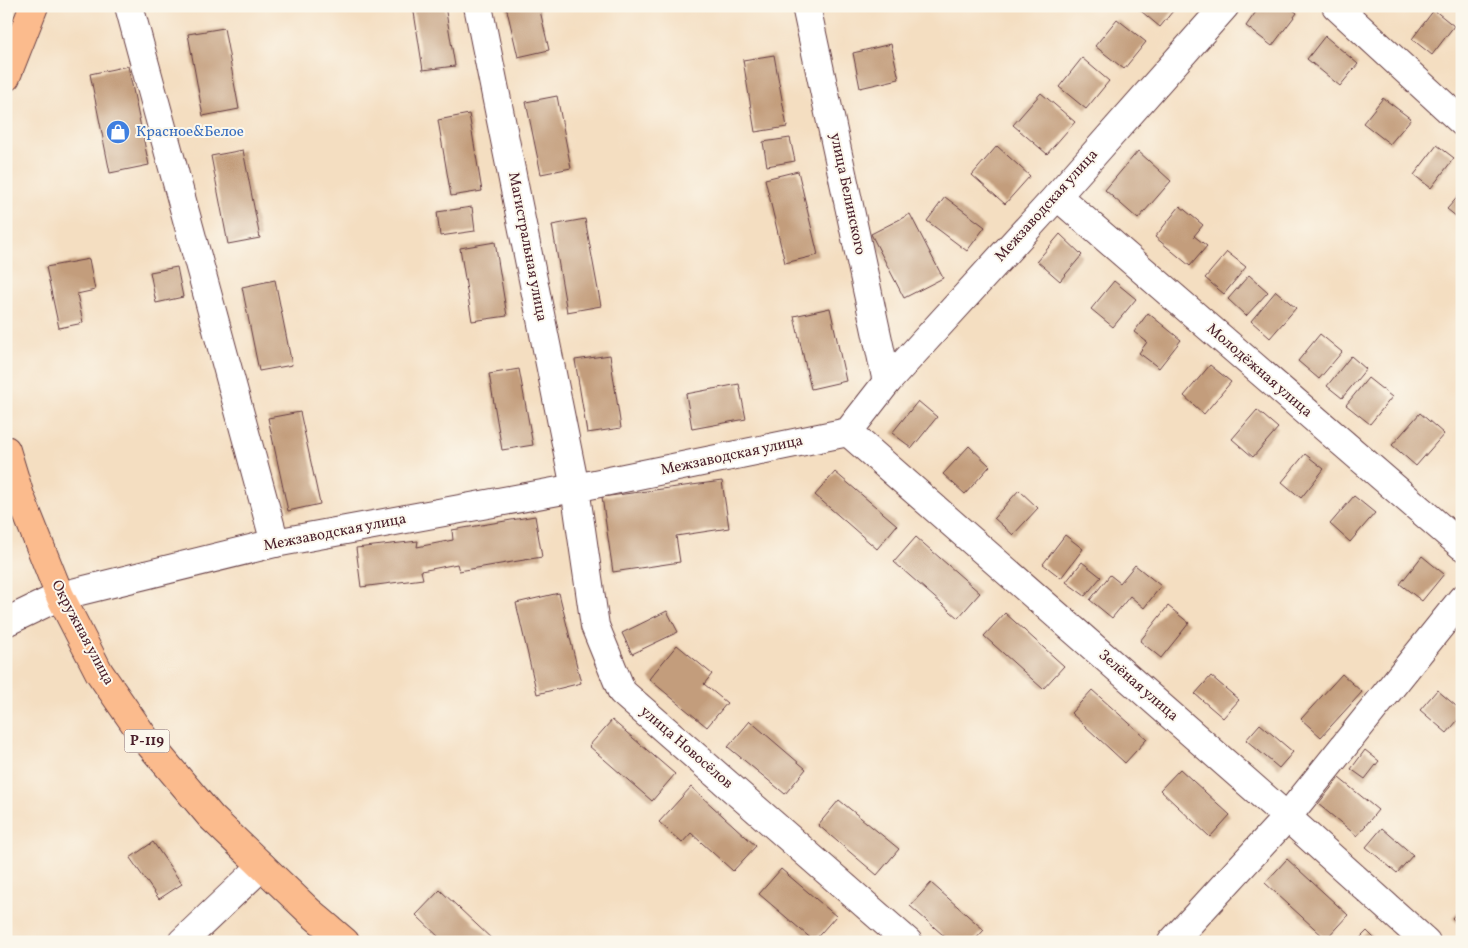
<svg xmlns="http://www.w3.org/2000/svg" width="1468" height="948" viewBox="0 0 1468 948" font-family="Vollkorn,serif">
<style>
.building{fill:#c39d7b}
.lines{fill:none;stroke-linecap:round;stroke-linejoin:round}
.minor-casing{stroke:#643c42;stroke-width:30}
.highway-casing{stroke:#643c42;stroke-width:30}
.minor{stroke:#fff;stroke-width:28}
.highway{stroke:#fbbb8d;stroke-width:28}
.labels{text-anchor:middle;dominant-baseline:central;stroke-width:4;stroke-linejoin:round;paint-order:stroke}
.shield{fill:#fbf7ec;stroke:#7f6065;stroke-width:1}
.shield-label{font-size:14px;font-weight:bold;fill:#4a1f2b}
.shop-label{font-size:15px;fill:#366cbe;stroke:#fbf7ec;text-anchor:start}
.street-label{font-size:15px;fill:#4a1f2b;stroke:#fbf7ec}
</style>
<rect width="100%" height="100%" fill="#fbf7ec"/>
<filter id="ink" filterUnits="userSpaceOnUse"><feTurbulence type="fractalNoise" baseFrequency=".02" numOctaves="2"/><feDisplacementMap in="SourceGraphic" scale="10" xChannelSelector="R" yChannelSelector="G"/><feConvolveMatrix kernelMatrix="1 2 1 2 8 2 1 2 1" color-interpolation-filters="sRGB"/></filter>
<filter id="wash" filterUnits="userSpaceOnUse"><feTurbulence type="fractalNoise" baseFrequency=".0096" numOctaves="4" result="noise"/><feDisplacementMap in="SourceGraphic" scale="20" xChannelSelector="R" yChannelSelector="G"/><feGaussianBlur stdDeviation="1.12" result="paint"/><feColorMatrix in="noise" values="0 0 0 0 0 0 0 0 0 0 0 0 0 0 0 0 0 1.4 0 .05"/><feComposite in="paint" operator="in"/></filter>
<g filter="url(#wash)">
<rect width="100%" height="100%" fill="#f4dec1"/>
<g id="blocks">
<!-- building -->
<g class="building">
<polygon points="413,6 445,6 455,66 423,70"/>
<polygon points="506,6 539,6 549,50 518,57"/>
<polygon points="838,6 856,6 857,7 839,11"/>
<polygon points="1135,6 1177,6 1160,27"/>
<polygon points="1260,6 1288,6 1297,13 1272,46 1246,26"/>
<polygon points="1434,10 1454,26 1432,55 1412,39"/>
<polygon points="1117,19 1146,42 1124,69 1095,46"/>
<polygon points="224,28 239,109 203,116 188,34"/>
<polygon points="1325,36 1358,64 1340,86 1307,59"/>
<polygon points="891,44 899,79 860,88 853,53"/>
<polygon points="774,55 787,127 755,132 743,60"/>
<polygon points="1082,58 1109,81 1086,109 1059,87"/>
<polygon points="128,66 149,165 110,173 90,74"/>
<polygon points="1041,93 1075,122 1047,154 1013,125"/>
<polygon points="557,96 571,168 541,174 526,102"/>
<polygon points="1383,98 1411,119 1390,144 1363,123"/>
<polygon points="469,114 482,191 451,196 438,120"/>
<polygon points="790,138 795,161 767,166 763,142"/>
<polygon points="1437,145 1454,158 1431,188 1414,175"/>
<polygon points="997,146 1030,176 1005,204 972,175"/>
<polygon points="243,150 260,238 228,244 211,156"/>
<polygon points="1138,151 1171,181 1138,219 1105,190"/>
<polygon points="798,171 818,255 785,263 765,179"/>
<polygon points="1462,192 1462,221 1447,209"/>
<polygon points="945,197 985,227 967,251 927,221"/>
<polygon points="1180,206 1203,225 1194,236 1207,246 1190,266 1155,237"/>
<polygon points="472,207 475,231 440,236 437,212"/>
<polygon points="910,214 943,278 904,298 871,234"/>
<polygon points="585,219 601,306 567,312 552,225"/>
<polygon points="1060,234 1082,255 1060,281 1037,261"/>
<polygon points="495,242 507,316 472,321 460,248"/>
<polygon points="1227,252 1246,267 1224,294 1205,278"/>
<polygon points="89,259 95,290 77,294 83,323 59,328 46,267"/>
<polygon points="177,267 183,297 156,303 150,272"/>
<polygon points="1249,275 1268,292 1246,316 1228,299"/>
<polygon points="275,280 292,365 259,371 242,287"/>
<polygon points="1114,281 1136,299 1113,327 1091,309"/>
<polygon points="1276,291 1296,308 1270,338 1251,321"/>
<polygon points="830,308 846,381 811,389 794,316"/>
<polygon points="1148,313 1181,340 1159,368 1139,353 1147,342 1134,332"/>
<polygon points="1320,334 1342,352 1319,379 1298,361"/>
<polygon points="610,355 621,428 587,433 575,360"/>
<polygon points="1351,356 1366,369 1342,398 1327,386"/>
<polygon points="1210,365 1231,382 1204,414 1184,396"/>
<polygon points="519,369 533,445 502,450 489,374"/>
<polygon points="1368,378 1392,397 1370,424 1346,405"/>
<polygon points="739,384 746,419 692,429 686,394"/>
<polygon points="918,401 937,417 912,448 892,433"/>
<polygon points="1257,410 1278,428 1253,457 1232,439"/>
<polygon points="300,412 320,504 288,511 268,418"/>
<polygon points="1420,413 1444,434 1416,466 1392,445"/>
<polygon points="969,446 990,466 965,494 943,474"/>
<polygon points="1305,454 1324,469 1301,498 1282,482"/>
<polygon points="835,472 897,525 877,549 815,495"/>
<polygon points="722,481 729,528 676,536 680,562 613,572 602,497"/>
<polygon points="1019,490 1038,508 1013,535 994,518"/>
<polygon points="1354,496 1375,513 1350,542 1330,524"/>
<polygon points="535,516 542,557 459,571 457,564 421,571 423,579 361,587 356,548 418,541 417,547 453,540 452,530"/>
<polygon points="1065,535 1083,549 1061,578 1043,564"/>
<polygon points="916,537 980,593 958,618 894,562"/>
<polygon points="1422,556 1444,574 1422,601 1400,584"/>
<polygon points="1082,562 1101,577 1085,596 1066,582"/>
<polygon points="1135,565 1161,586 1144,608 1130,596 1112,618 1090,600 1110,575 1120,583"/>
<polygon points="559,593 581,683 537,694 516,603"/>
<polygon points="1168,606 1189,623 1161,658 1140,641"/>
<polygon points="667,611 678,632 632,654 622,633"/>
<polygon points="1005,613 1064,666 1043,689 984,636"/>
<polygon points="677,645 712,674 704,684 727,703 707,727 649,679"/>
<polygon points="1342,674 1362,692 1321,737 1301,719"/>
<polygon points="1211,676 1239,700 1223,718 1195,694"/>
<polygon points="1092,690 1147,739 1125,763 1071,713"/>
<polygon points="1437,690 1462,711 1462,715 1447,733 1420,710"/>
<polygon points="612,720 675,774 652,801 589,746"/>
<polygon points="750,721 806,769 785,794 728,747"/>
<polygon points="1260,724 1293,752 1279,768 1246,740"/>
<polygon points="1365,750 1379,761 1365,779 1351,769"/>
<polygon points="1180,769 1230,815 1210,837 1160,790"/>
<polygon points="1339,778 1378,810 1357,836 1318,804"/>
<polygon points="691,787 756,846 733,871 691,833 682,843 659,822"/>
<polygon points="839,800 899,849 877,875 818,825"/>
<polygon points="1382,828 1413,855 1397,873 1366,847"/>
<polygon points="153,842 182,884 159,899 130,858"/>
<polygon points="1287,859 1348,915 1326,939 1265,883"/>
<polygon points="781,869 836,916 814,941 759,894"/>
<polygon points="931,883 984,930 973,942 951,942 910,906"/>
<polygon points="440,890 495,942 444,942 416,915"/>
<polygon points="1462,907 1462,927 1452,918"/>
<polygon points="1367,931 1378,942 1356,942"/>
</g>
</g>
</g>
<g filter="url(#ink)">
<use href="#blocks" fill-opacity="0" stroke="#643c42" stroke-width="1"/>
<g class="lines">
<!-- minor casing -->
<g class="minor-casing">
<g id="minor">
<polyline points="129,6 275,543"/>
<polyline points="478,6 575,488 595,626 622,692 908,942"/>
<polyline points="806,6 887,382"/>
<polyline points="1336,6 1462,122"/>
<polyline points="1057,196 1462,546"/>
<polyline points="848,432 1287,817 1426,942"/>
<polyline points="6,622 60,596 275,543 575,488 848,432 887,382 1057,196 1225,6"/>
<polyline points="182,942 262,866"/>
<polyline points="1172,942 1287,817 1462,599"/>
</g>
</g>
<!-- highway casing -->
<g class="highway-casing">
<g id="highway">
<polyline points="6,77 34,6"/>
<polyline points="6,450 20,496 60,596 99,672 146,740 211,817 310,912 345,942"/>
</g>
</g>
<!-- minor -->
<use href="#minor" class="minor"/>
<!-- highway -->
<use href="#highway" class="highway"/>
</g>
</g>
<!-- icons -->
<defs>
<g id="shop-disc" transform="scale(1.25)"><circle r="9.5" fill="#3f7fe0" stroke="#fbf7ec"/><path d="M-5-2.5h2.3a2.7 3.5 0 0 1 5.4 0H5L5.5 6h-11ZM-1.5-2.5h3a1.5 2.3 0 0 0-3 0Z" fill="#fff"/></g>
</defs>
<g fill-rule="evenodd">
<use href="#shop-disc" x="118" y="132"/>
</g>
<g class="labels">
<!-- shield labels -->
<rect class="shield" x="124.5" y="729.5" width="45" height="23" rx="4"/>
<g class="shield-label">
<text x="147" y="741">Р-119</text>
</g>
<!-- shop labels -->
<g class="shop-label">
<text x="136" y="132">Красное&amp;Белое</text>
</g>
<!-- street labels -->
<g class="street-label">
<text transform="translate(847 194) rotate(78)">улица Белинского</text>
<text transform="translate(1047 206) rotate(-48)">Межзаводская улица</text>
<text transform="translate(527 247) rotate(79)">Магистральная улица</text>
<text transform="translate(1259 371) rotate(41)">Молодёжная улица</text>
<text transform="translate(732 456) rotate(-12)">Межзаводская улица</text>
<text transform="translate(335 533) rotate(-11)">Межзаводская улица</text>
<text transform="translate(82 633) rotate(62)">Окружная улица</text>
<text transform="translate(1138 686) rotate(41)">Зелёная улица</text>
<text transform="translate(686 748) rotate(41)">улица Новосёлов</text>
</g>
</g>
<!-- margin -->
<rect width="1468" height="948" fill="none" stroke="#fbf7ec" stroke-width="25"/>
</svg>
